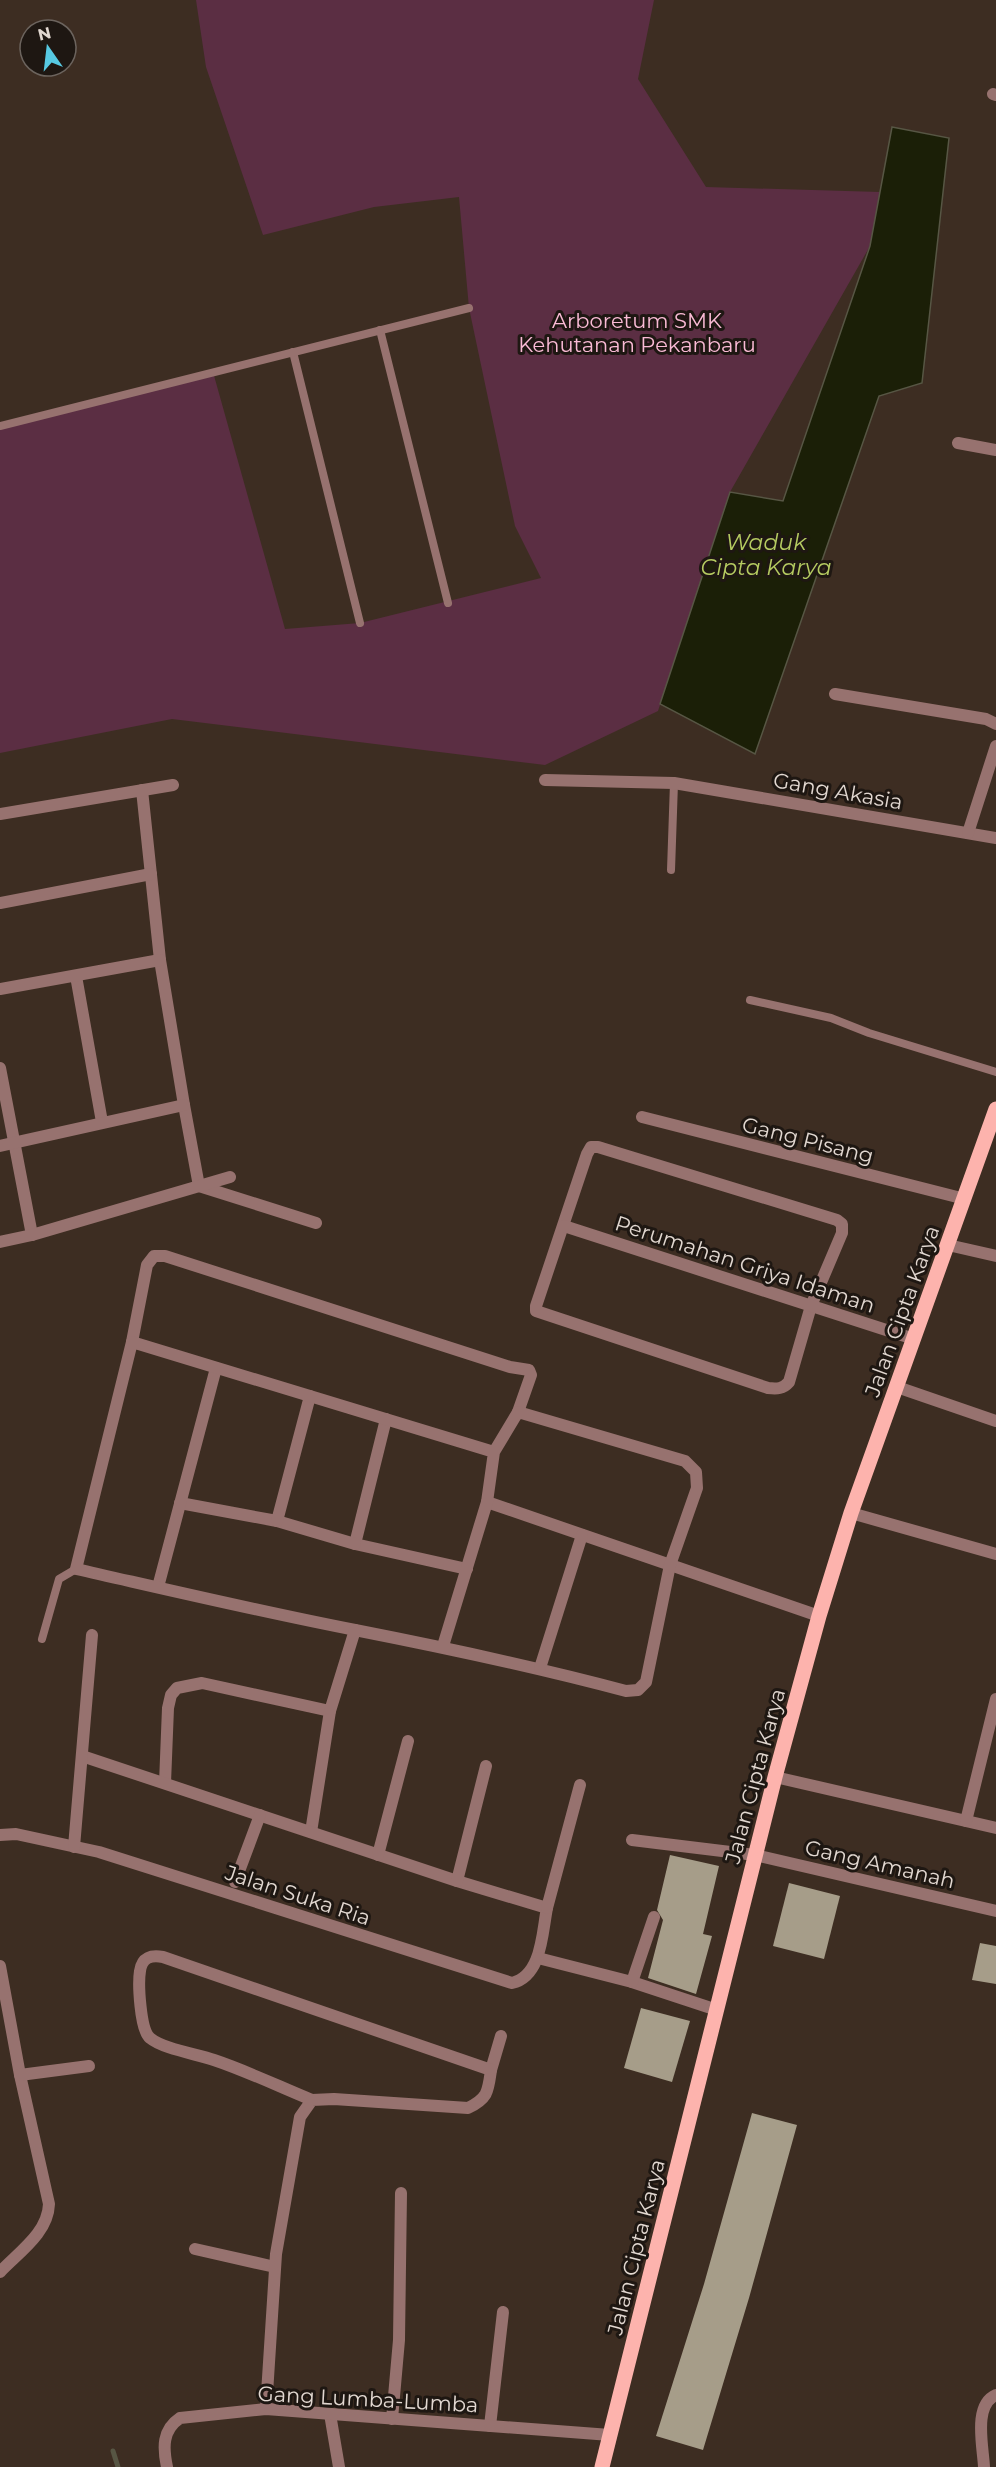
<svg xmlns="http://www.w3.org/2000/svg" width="996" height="2467" viewBox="0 0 996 2467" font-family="Montserrat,sans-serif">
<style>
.green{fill:#5b2e43}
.water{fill:#1b1f07;stroke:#575644;stroke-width:1.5}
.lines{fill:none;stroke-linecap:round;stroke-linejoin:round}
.stream{stroke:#575644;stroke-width:5}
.building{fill:#a69d89}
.lane{stroke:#97726f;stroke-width:8}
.street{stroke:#97726f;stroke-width:12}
.primary{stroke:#fdb3ad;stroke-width:15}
.labels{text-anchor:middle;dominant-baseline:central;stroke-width:6;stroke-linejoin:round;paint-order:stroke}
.park-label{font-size:21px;fill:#fabad5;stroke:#1e1712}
.street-label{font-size:21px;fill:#e2d8d1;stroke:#1e1712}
.water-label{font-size:22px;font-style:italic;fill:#b5cb61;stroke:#1e1712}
</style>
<rect width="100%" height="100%" fill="#3d2d22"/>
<!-- green -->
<polygon class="green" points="196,0 654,0 638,79 706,187 880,192 870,246 730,492 658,711 545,765 172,719 0,753 0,426 213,372 285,629 360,623 541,578 515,526 469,308 459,197 374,207 263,235 206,67"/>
<!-- water -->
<polygon class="water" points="892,127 949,138 922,383 879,396 755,754 660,704 730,492 783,501 870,246"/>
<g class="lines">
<!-- stream -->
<polyline class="stream" points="113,2451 118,2467"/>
</g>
<!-- building -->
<g class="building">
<polygon points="670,1855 719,1866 703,1934 712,1936 696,1994 648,1978 663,1920 657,1910"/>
<polygon points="789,1883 840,1896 824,1959 773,1946"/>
<polygon points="980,1943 996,1946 996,1984 972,1980"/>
<polygon points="641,2008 690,2021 672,2082 624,2068"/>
<polygon points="752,2113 797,2125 749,2298 703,2450 656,2436 704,2284"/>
</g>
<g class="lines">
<!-- lane -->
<g class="lane">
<polyline points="380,330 448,603"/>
<polyline points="293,352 360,623"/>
<polyline points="0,426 469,308"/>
<polyline points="671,870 674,783"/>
<polyline points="750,1000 831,1018 869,1033 996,1072"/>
<polyline points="42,1639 59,1579 76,1569"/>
</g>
<!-- street -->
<g class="street">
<polyline points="993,94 996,95"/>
<polyline points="958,443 996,450"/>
<polyline points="835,694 986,719 996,724"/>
<polyline points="545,780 674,783 996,838"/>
<polyline points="142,790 160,960 184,1105 199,1186 316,1223"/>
<polyline points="0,814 173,785"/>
<polyline points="968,833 996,746"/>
<polyline points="0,903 151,874"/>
<polyline points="76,976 102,1122"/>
<polyline points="0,989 160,960"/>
<polyline points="0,1068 32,1235"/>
<polyline points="642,1117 965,1199"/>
<polyline points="0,1146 184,1105"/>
<path d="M591,1147h7l239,73 5,4v9l-31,73 -22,76c-6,7 -12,7 -21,6l-232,-77v-5l51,-152z"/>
<polyline points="564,1226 914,1339"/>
<polyline points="0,1242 32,1235 230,1177"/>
<polyline points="948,1245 996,1256"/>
<polyline points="132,1342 147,1265 154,1256 165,1256 510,1367 529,1370 531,1375 518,1412"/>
<polyline points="897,1387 996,1421"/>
<polyline points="386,1419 355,1544 467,1569"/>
<polyline points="487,1502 819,1616"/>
<polyline points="180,1503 277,1521 355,1544"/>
<polyline points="851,1513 996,1554"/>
<polyline points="277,1521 310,1396"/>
<polyline points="158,1587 216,1368"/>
<path d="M443,1646l44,-144 7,-50 24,-40 167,49 11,11 1,16 -27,77 -24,117 -8,8 -12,1c-90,-24 -179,-43 -271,-61 -93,-18 -186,-40 -279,-61l56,-227 362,110"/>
<polyline points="540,1668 582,1535"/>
<polyline points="775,1777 996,1828"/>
<polyline points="165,1783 168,1708 171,1695 177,1688 202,1683 330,1711"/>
<polyline points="966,1821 996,1699"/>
<polyline points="311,1832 330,1711 355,1630"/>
<path d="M0,1835l16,-1 83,18 413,131c30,-7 30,-50 35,-75l-90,-27 -375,-125"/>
<polyline points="632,1840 755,1855 996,1911"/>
<polyline points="74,1847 92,1635"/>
<polyline points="378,1855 408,1741"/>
<polyline points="457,1881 486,1766"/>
<polyline points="235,1882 260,1815"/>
<polyline points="547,1908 580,1785"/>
<polyline points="538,1958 632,1982 717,2010"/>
<path d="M0,1966l20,109 29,129c-1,29 -30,48 -49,68"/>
<polyline points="632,1982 654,1917"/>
<polyline points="491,2070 501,2036"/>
<polyline points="20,2075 89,2066"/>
<polyline points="195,2249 275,2267"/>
<path d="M266,2409l10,-155 24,-137 12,-17 22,-1 134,9c20,-10 20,-16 23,-38l-328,-113c-12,-2 -21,0 -23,14 -2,12 0,59 10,67 13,11 47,16 64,22 33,11 66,27 98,40"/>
<polyline points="330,2414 339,2467"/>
<polyline points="392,2419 399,2340 401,2193"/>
<polyline points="490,2426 503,2312"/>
<path d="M167,2467c-4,-19 -5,-37 13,-49l86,-9 344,26"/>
<path d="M984,2467c-1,-21 -11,-62 12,-72"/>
</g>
<!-- primary -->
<polyline class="primary" points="602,2467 775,1777 819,1616 851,1513 996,1109"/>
</g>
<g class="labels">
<!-- park labels -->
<g class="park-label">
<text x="637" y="320">Arboretum SMK<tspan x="637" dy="24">Kehutanan Pekanbaru</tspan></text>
</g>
<!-- street labels -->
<g class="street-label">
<text transform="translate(838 791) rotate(10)">Gang Akasia</text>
<text transform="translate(808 1140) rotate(14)">Gang Pisang</text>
<text transform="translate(745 1264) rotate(18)">Perumahan Griya Idaman</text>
<text transform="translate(902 1311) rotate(-70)">Jalan Cipta Karya</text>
<text transform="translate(755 1776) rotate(-75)">Jalan Cipta Karya</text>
<text transform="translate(880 1864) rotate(13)">Gang Amanah</text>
<text transform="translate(298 1895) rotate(18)">Jalan Suka Ria</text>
<text transform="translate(636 2247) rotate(-76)">Jalan Cipta Karya</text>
<text transform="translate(368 2399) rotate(3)">Gang Lumba-Lumba</text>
</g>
<!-- water labels -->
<g class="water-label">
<text x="766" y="542">Waduk<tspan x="766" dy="25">Cipta Karya</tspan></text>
</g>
</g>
<!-- north arrow -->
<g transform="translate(48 48) rotate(346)"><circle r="28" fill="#1e1712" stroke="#6c645e" stroke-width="1.5"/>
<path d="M0-4.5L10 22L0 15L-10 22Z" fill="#57c9e2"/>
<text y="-9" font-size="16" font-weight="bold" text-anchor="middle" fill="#e2d8d1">N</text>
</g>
</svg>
